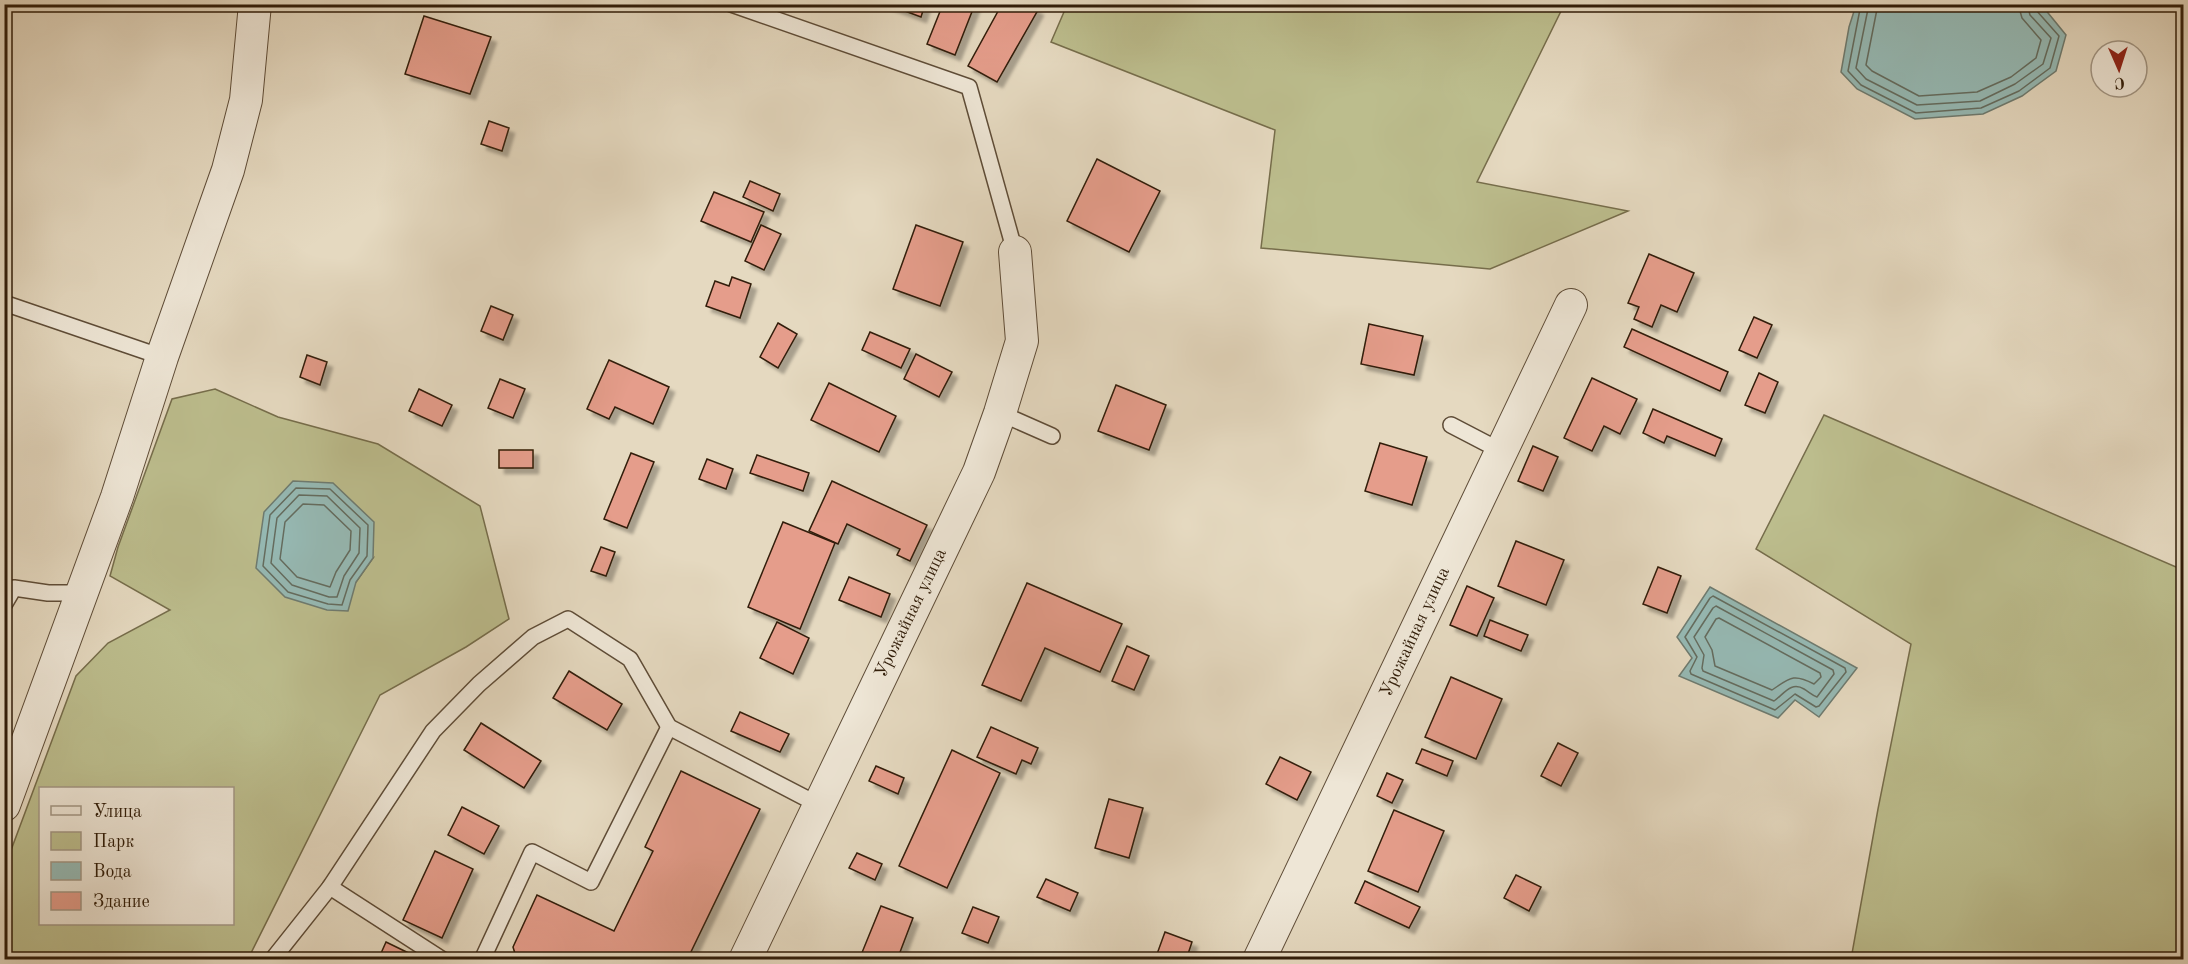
<svg xmlns="http://www.w3.org/2000/svg" width="2188" height="964" viewBox="0 0 2188 964" font-family="'Old Standard TT',serif">
<style>
.green{fill:#bcbd8d;stroke:#766d4b;stroke-width:1.5;fill-rule:evenodd}
.water{fill:#96bab5;stroke:#6e7b70;stroke-width:1.5}
.lines{fill:none;stroke-linecap:round;stroke-linejoin:round}
.shore{stroke:#646c5f;stroke-width:1.5}
.building{fill:#e59d8b;stroke:#311d09;stroke-width:1.5;filter:url(#shadow)}
.service-casing{stroke:#5e4c37;stroke-width:18}
.minor-casing{stroke:#5e4c37;stroke-width:34}
.service{stroke:#eee6d6;stroke-width:15}
.minor{stroke:#eee6d6;stroke-width:32}
.labels{text-anchor:middle;dominant-baseline:central;stroke-width:5;stroke-linejoin:round;paint-order:stroke}
.street-label{font-size:18px;fill:#311d09;stroke:#eee6d6}
</style>
<defs>
<filter id="shadow"><feDropShadow dx="5.5" dy="5.5" stdDeviation="1.5" flood-color="#0004"/></filter>
</defs>
<rect width="100%" height="100%" fill="#e5d9c0"/>
<filter id="stains"><feTurbulence type="fractalNoise" baseFrequency=".00333" numOctaves="4"/><feColorMatrix values="0 0 0 0 .2 0 0 0 0 .09 0 0 0 0 .02 0 0 0 .5 -.17"/></filter>
<radialGradient id="worn" r=".72"><stop offset=".6" stop-color="#630" stop-opacity="0"/><stop offset="1" stop-color="#630" stop-opacity=".3"/></radialGradient>
<!-- green -->
<g class="green">
<polygon points="1067,5 1564,5 1477,182 1628,211 1490,269 1261,248 1275,130 1051,42"/>
<path d="M215,389l63,28 100,27 102,62 29,113 -43,28 -86,48 -132,264h-243l-1,-90 72,-193 32,-33 62,-33 -60,-34 8,-29 54,-148zM373,558l-17,24 -71,15zM40,788h192v136h-192z"/>
<polygon points="1824,415 2183,570 2183,959 1851,959 1878,809 1911,644 1756,549"/>
</g>
<!-- water -->
<g class="water">
<polygon points="1856,5 2035,5 2044,8 2066,35 2056,71 2022,96 1983,114 1915,119 1857,89 1841,72 1849,27"/>
<polygon points="293,481 333,483 374,522 373,558 356,582 348,611 327,610 285,597 256,568 264,512"/>
<polygon points="1710,587 1857,668 1819,717 1795,700 1778,718 1679,676 1692,658 1677,637"/>
</g>
<g class="lines">
<!-- shore -->
<g class="shore">
<polyline points="1861,4 1848,71 1861,85 1916,113 1981,108 2019,91 2050,68 2059,36 2036,10 2035,4"/>
<polyline points="1869,4 1856,68 1866,79 1917,105 1980,101 2015,84 2043,64 2051,38 2030,15 2027,4"/>
<polyline points="1878,4 1866,65 1872,71 1919,96 1977,92 2011,77 2036,58 2041,40 2022,18 2018,4"/>
<polygon points="296,488 330,489 368,525 367,556 350,580 342,605 328,604 288,592 263,566 270,515"/>
<polygon points="299,495 327,496 360,528 359,553 344,576 337,597 329,597 292,585 271,563 277,518"/>
<polygon points="303,504 324,505 351,531 350,550 336,572 330,587 297,577 280,559 285,522"/>
<polygon points="1713,596 1845,668 1846,672 1819,706 1816,707 1795,694 1775,710 1691,674 1690,671 1697,657 1685,637 1710,598"/>
<path d="M1716,606l117,64 1,4 -17,23c-5,-2 -8,-5 -13,-8 -13,-8 -20,5 -30,12l-71,-30 -1,-3 2,-13 -10,-18 19,-29z"/>
<path d="M1719,618l101,55 1,4 -7,7c-21,-11 -24,-6 -42,6l-57,-24 -3,-16 -7,-13 11,-18z"/>
</g>
</g>
<!-- building -->
<g class="building">
<polygon points="886,4 925,4 921,17"/>
<polygon points="943,4 975,4 955,55 927,44"/>
<polygon points="1002,4 1028,4 1038,10 997,82 968,66"/>
<polygon points="424,16 491,37 470,94 405,74"/>
<polygon points="489,121 509,128 502,151 481,144"/>
<polygon points="1097,159 1160,191 1129,252 1067,221"/>
<polygon points="750,181 780,194 773,211 743,197"/>
<polygon points="714,192 764,212 751,242 701,221"/>
<polygon points="761,225 781,234 764,270 745,261"/>
<polygon points="916,225 963,242 940,306 893,289"/>
<polygon points="1649,254 1694,273 1677,312 1661,305 1652,327 1634,319 1639,307 1628,303"/>
<polygon points="732,277 751,284 740,318 706,306 715,281 729,286"/>
<polygon points="491,306 513,315 503,340 481,331"/>
<polygon points="1754,317 1772,325 1757,358 1739,350"/>
<polygon points="778,323 797,334 778,368 760,357"/>
<polygon points="1369,324 1423,336 1414,375 1361,364"/>
<polygon points="1632,329 1728,372 1720,391 1624,347"/>
<polygon points="870,332 910,349 901,368 862,350"/>
<polygon points="916,354 952,372 939,397 904,379"/>
<polygon points="307,355 327,362 320,385 300,377"/>
<polygon points="609,360 669,387 653,424 615,407 609,419 587,409"/>
<polygon points="1759,373 1778,382 1765,413 1745,405"/>
<polygon points="1592,378 1637,399 1620,434 1604,426 1592,451 1564,438"/>
<polygon points="500,379 525,389 513,418 488,408"/>
<polygon points="829,383 896,416 879,452 811,420"/>
<polygon points="1116,385 1166,405 1149,450 1098,431"/>
<polygon points="419,389 452,405 442,426 409,411"/>
<polygon points="1653,409 1722,439 1715,456 1667,436 1664,443 1643,433"/>
<polygon points="1380,443 1427,457 1412,505 1365,491"/>
<polygon points="1533,446 1558,457 1543,491 1518,481"/>
<rect x="499" y="450" width="34" height="18"/>
<polygon points="631,453 654,462 627,528 604,519"/>
<polygon points="757,455 809,473 803,491 750,473"/>
<polygon points="707,459 733,469 726,489 699,479"/>
<polygon points="832,481 927,525 910,561 897,555 900,549 847,524 838,544 809,531"/>
<polygon points="783,522 835,543 800,629 748,607"/>
<polygon points="1516,541 1564,560 1546,605 1498,586"/>
<polygon points="601,547 615,552 606,576 591,571"/>
<polygon points="1658,567 1681,576 1667,613 1643,604"/>
<polygon points="849,577 890,594 881,617 839,600"/>
<polygon points="1027,583 1122,624 1100,672 1045,648 1021,701 982,685"/>
<polygon points="1467,586 1494,598 1477,636 1450,625"/>
<polygon points="1490,620 1528,635 1521,651 1484,636"/>
<polygon points="777,622 809,638 793,674 760,658"/>
<polygon points="1127,646 1149,656 1134,690 1112,681"/>
<polygon points="569,671 622,704 607,730 553,698"/>
<polygon points="1451,677 1502,699 1476,759 1425,737"/>
<polygon points="740,712 789,734 780,752 731,731"/>
<polygon points="481,723 541,761 524,788 464,750"/>
<polygon points="991,727 1038,748 1031,764 1022,760 1016,774 977,757"/>
<polygon points="1558,743 1578,753 1561,786 1541,776"/>
<polygon points="1422,749 1453,761 1447,776 1416,763"/>
<polygon points="952,750 1000,773 947,888 899,866"/>
<polygon points="1280,757 1311,772 1297,800 1266,784"/>
<polygon points="876,766 904,778 898,794 869,781"/>
<polygon points="681,771 760,809 687,960 517,960 513,947 537,895 614,931 653,851 645,847"/>
<polygon points="1387,773 1403,780 1392,803 1377,796"/>
<polygon points="1109,799 1143,808 1129,858 1095,848"/>
<polygon points="462,807 499,826 484,854 448,835"/>
<polygon points="1394,810 1444,831 1418,892 1368,871"/>
<polygon points="435,851 473,869 442,938 403,920"/>
<polygon points="857,853 882,864 875,880 849,868"/>
<polygon points="1516,875 1541,887 1529,911 1504,898"/>
<polygon points="1046,879 1078,893 1070,911 1037,897"/>
<polygon points="1365,881 1420,907 1409,928 1355,903"/>
<polygon points="881,906 913,918 897,960 874,960 861,955"/>
<polygon points="973,907 999,917 988,943 962,933"/>
<polygon points="1165,932 1192,942 1186,960 1172,960 1157,954"/>
<polygon points="386,942 423,960 378,960"/>
</g>
<g class="lines">
<!-- service casing -->
<g class="service-casing">
<g id="service">
<polyline points="731,4 969,87 1015,252"/>
<polyline points="4,303 162,357"/>
<polyline points="1000,413 1052,436"/>
<polyline points="1451,425 1501,451"/>
<polyline points="4,605 14,588 48,593 82,593"/>
<polyline points="330,887 443,960"/>
<polyline points="272,960 330,887 433,731 479,684 533,637 568,619 630,659 669,727 819,805"/>
<polyline points="482,960 532,852 591,882 669,727"/>
</g>
</g>
<!-- minor casing -->
<g class="minor-casing">
<g id="minor">
<polyline points="4,805 117,497 162,357 228,170 246,100 255,4"/>
<polyline points="745,960 979,472 1000,413 1022,341 1015,252"/>
<polyline points="1259,960 1571,305"/>
</g>
</g>
<!-- service -->
<use href="#service" class="service"/>
<!-- minor -->
<use href="#minor" class="minor"/>
</g>
<g class="labels">
<!-- street labels -->
<g class="street-label">
<text transform="translate(911 613) rotate(-64)">Урожайная улица</text>
<text transform="translate(1415 632) rotate(-65)">Урожайная улица</text>
</g>
</g>
<!-- margin -->
<rect width="2188" height="964" fill="none" stroke="#e5d9c0" stroke-width="24"/>
<rect x="6" y="6" width="2176" height="952" fill="none" stroke="#311d09" stroke-width="3"/>
<rect x="12" y="12" width="2164" height="940" fill="none" stroke="#311d09" stroke-width="1.5"/>
<!-- legend -->
<rect x="39" y="787" width="195" height="138" fill="#eee6d6" stroke="#a29684" stroke-width="1.5"/>
<rect x="51" y="806" width="30" height="9" fill="#eee6d6" stroke="#a29684" stroke-width="1.5"/>
<text x="93" y="817" font-size="18" fill="#311d09">Улица</text>
<rect x="51" y="832" width="30" height="18" fill="#bcbd8d" stroke="#a29684" stroke-width="1.5"/>
<text x="93" y="847" font-size="18" fill="#311d09">Парк</text>
<rect x="51" y="862" width="30" height="18" fill="#96bab5" stroke="#a29684" stroke-width="1.5"/>
<text x="93" y="877" font-size="18" fill="#311d09">Вода</text>
<rect x="51" y="892" width="30" height="18" fill="#e59d8b" stroke="#a29684" stroke-width="1.5"/>
<text x="93" y="907" font-size="18" fill="#311d09">Здание</text>
<!-- north arrow -->
<g transform="translate(2119 69) rotate(177)"><circle r="28" fill="#eee6d6" stroke="#a29684" stroke-width="1.5"/>
<path d="M0-4.5L10 22L0 15L-10 22Z" fill="#8f2418"/>
<text y="-9" font-size="16" font-weight="bold" text-anchor="middle" fill="#311d09">С</text>
</g>
<rect width="100%" height="100%" filter="url(#stains)"/>
<rect width="100%" height="100%" fill="url(#worn)"/>
</svg>
